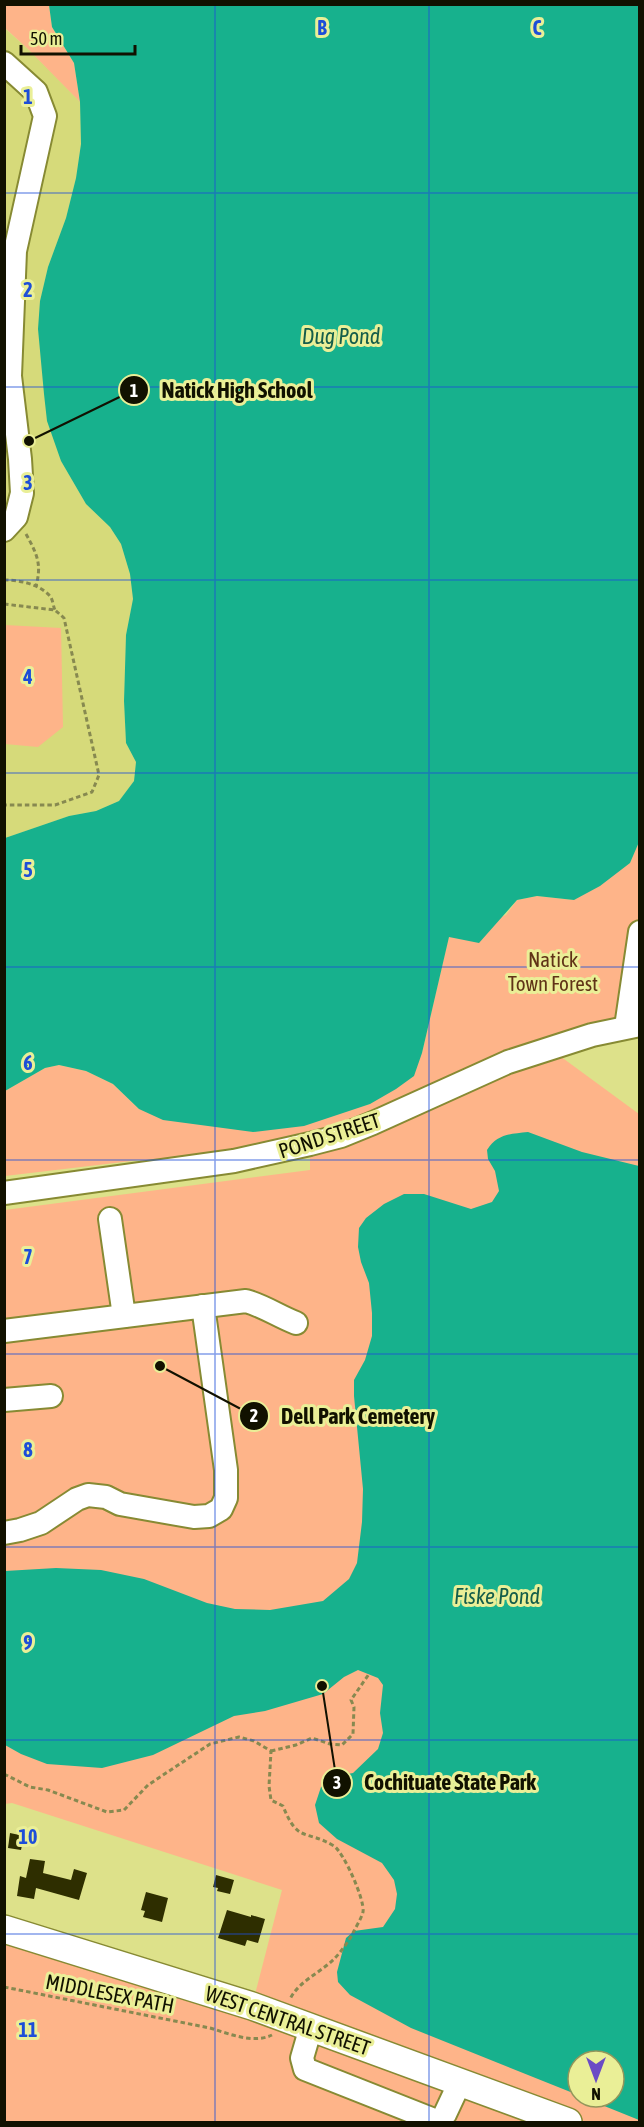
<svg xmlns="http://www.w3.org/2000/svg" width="644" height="2127" viewBox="0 0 644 2127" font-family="'Asap Condensed',sans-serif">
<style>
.built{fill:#d6da7a}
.green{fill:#feb489;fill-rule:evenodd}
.water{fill:#17b18d}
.building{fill:#2e2e00}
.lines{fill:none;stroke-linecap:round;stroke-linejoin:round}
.minor-casing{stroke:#878a33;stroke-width:26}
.major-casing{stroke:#878a33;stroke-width:30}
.path{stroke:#878950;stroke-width:3;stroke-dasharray:4.5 3;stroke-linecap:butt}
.minor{stroke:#fff;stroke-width:22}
.major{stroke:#fff;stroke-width:27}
.grid{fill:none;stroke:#1d4ed8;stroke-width:1.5;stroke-opacity:0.55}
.labels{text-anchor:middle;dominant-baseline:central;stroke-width:6;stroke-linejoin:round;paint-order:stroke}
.park-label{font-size:21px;fill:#603317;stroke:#eaef97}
.street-label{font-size:21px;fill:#110;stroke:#eaef97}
.water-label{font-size:22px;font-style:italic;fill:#145d4a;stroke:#eaef97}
.grid-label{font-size:20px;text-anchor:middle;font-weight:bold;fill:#1d4ed8;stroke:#eaef97;stroke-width:6;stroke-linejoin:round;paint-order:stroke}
.leader{fill:none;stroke:#110;stroke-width:2}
.callout-dot{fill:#110;stroke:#eaef97;stroke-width:2}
.mark-label{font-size:18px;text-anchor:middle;font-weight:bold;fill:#fff}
.callout-label{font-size:22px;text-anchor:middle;font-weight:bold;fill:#110;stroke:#eaef97;stroke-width:6;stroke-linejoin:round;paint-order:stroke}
</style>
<rect width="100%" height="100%" fill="#dde18a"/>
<!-- built -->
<polygon class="built" points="4,28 28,49 80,102 81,144 76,178 66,218 48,267 40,301 44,394 61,461 86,504 110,527 121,544 130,574 133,599 126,635 124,701 126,743 136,762 134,781 119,801 96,811 69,816 5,838"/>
<!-- green -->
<g class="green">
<polygon points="5,5 49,5 52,27 74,63 80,102 28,49 5,28"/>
<polygon points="5,625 61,628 63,727 38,747 5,744"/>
<path d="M639,841v184l-90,23 90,66v1008h-71l-316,-116 30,-116 -270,-87 -7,1v-594l305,-40v-25l-169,29 -1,-14 -135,16v-85l40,-23 14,-3 27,6 27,13 26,25 114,23 25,-4 92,-24 52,-51 27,-117 57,-21 11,-15 20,-4 37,4 56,-37zM578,2061h36v36h-36z"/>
<polygon points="4,1941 277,2027 526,2122 5,2122"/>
</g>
<!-- water -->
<g class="water">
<polygon points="49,5 639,5 639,842 630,863 600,886 574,900 537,896 517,900 479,943 449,937 422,1053 414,1076 396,1089 370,1104 304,1126 253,1132 163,1120 139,1109 113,1084 86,1071 59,1065 45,1068 5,1091 5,838 69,816 96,811 119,801 134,781 136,762 126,743 124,701 126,635 133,599 130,574 121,544 110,527 86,504 61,461 47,421 44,394 38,329 40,301 48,267 66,218 76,178 81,144 80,102 74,63 52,27"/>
<path d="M528,1132l54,20 57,14v954l-57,-23h32v-36h-36v34l-167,-67 -61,-33 -12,-13 -1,-10 9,-34 8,-7 29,-4 12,-18 2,-15 -3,-14 -12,-17 -45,-24 -18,-16 -4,-18 6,-18 16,-11 16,-3 25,-24 5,-16 -3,-20 3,-28 -5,-7 -20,-8 -14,7 -21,17 -58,17 -31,5 -81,39 -51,13 -55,-4 -26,-10 -16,-9v-174l51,-3 45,2 43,9 63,24 28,6 35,1 53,-9 26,-22 8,-16 5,-41 1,-33 -9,-93v-16l11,-20 7,-24v-23l-3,-30 -8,-21 -3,-15 1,-19 7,-10 18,-14 20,-10h20l47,15 21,-7 7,-11 -4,-20 -7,-12 -1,-9c10,-16 23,-16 41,-18z"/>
</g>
<!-- building -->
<g class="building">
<polygon points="10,1833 24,1836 21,1850 8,1848"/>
<polygon points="30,1859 45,1861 43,1873 71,1880 74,1869 87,1873 79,1900 36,1888 34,1899 17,1896 20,1876 26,1878"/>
<polygon points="216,1875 234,1880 230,1894 217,1891 218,1888 213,1887"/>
<polygon points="146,1892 168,1898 162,1922 143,1917 145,1911 141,1910"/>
<polygon points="227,1910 251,1917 251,1915 265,1919 258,1943 247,1940 245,1946 218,1938"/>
</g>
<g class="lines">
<!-- minor casing -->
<g class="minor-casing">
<g id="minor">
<polyline points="4,63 36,92 45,116 15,251 10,376 20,459 22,493 16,517 4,530"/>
<polyline points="626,1027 640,932"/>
<polyline points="4,1193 234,1161 310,1144 341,1136 373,1123 508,1062 592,1035 640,1025"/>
<polyline points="110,1219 124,1316"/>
<path d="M4,1331l242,-30c18,5 32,15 50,22"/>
<polyline points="4,1400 51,1396"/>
<polyline points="4,1533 20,1530 41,1523 77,1499 88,1495 106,1497 120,1504 194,1517 209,1516 221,1509 226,1498 226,1470 203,1306"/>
<polyline points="311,2027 302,2058 305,2069 434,2120 441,2119 445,2114 460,2082"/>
</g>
</g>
<!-- major casing -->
<g class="major-casing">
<polyline id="major" points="4,1929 252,2006 568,2122"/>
</g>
<!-- path -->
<g class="path">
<path d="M26,534c11,20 16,30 10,52"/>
<path d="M4,580c16,0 35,4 46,16 3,4 3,10 5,14"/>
<polyline points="4,604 55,610 64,618 99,775 92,792 55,805 4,805"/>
<polyline points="271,1751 296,1745 312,1738 330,1744 342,1745 353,1734 354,1707 351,1700 369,1674"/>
<path d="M4,1774l26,13 18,3 59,22 17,-2 24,-25 62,-41 29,-7 15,4 17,10 -2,35 2,14 12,6c15,38 23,23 51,40 10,7 31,54 29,66 -2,7 -7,15 -10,21 -5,9 -12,19 -19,26 -14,14 -35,22 -44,40"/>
<path d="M4,1987l206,41c20,6 43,16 62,7"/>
</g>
<!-- minor -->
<use href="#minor" class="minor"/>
<!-- major -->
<use href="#major" class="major"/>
</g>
<!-- grid -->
<path class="grid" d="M215,4v2118M429,4v2118M4,193h636M4,387h636M4,580h636M4,773h636M4,967h636M4,1160h636M4,1354h636M4,1547h636M4,1740h636M4,1934h636"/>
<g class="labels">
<!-- park labels -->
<g class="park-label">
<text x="553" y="959">Natick<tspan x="553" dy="24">Town Forest</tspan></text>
</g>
<!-- street labels -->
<g class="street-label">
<text transform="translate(329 1135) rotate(-18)">POND STREET</text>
<text transform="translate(110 1993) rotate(11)">MIDDLESEX PATH</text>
<text transform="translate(288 2020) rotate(19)">WEST CENTRAL STREET</text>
</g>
<!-- water labels -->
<g class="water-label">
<text x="341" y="336">Dug Pond</text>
<text x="497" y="1596">Fiske Pond</text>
</g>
</g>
<g class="grid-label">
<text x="322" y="35">B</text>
<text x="537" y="35">C</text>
<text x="28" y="104">1</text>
<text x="28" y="297">2</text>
<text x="28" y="490">3</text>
<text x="28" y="684">4</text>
<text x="28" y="877">5</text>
<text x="28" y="1070">6</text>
<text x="28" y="1264">7</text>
<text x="28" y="1457">8</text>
<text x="28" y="1650">9</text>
<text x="28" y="1844">10</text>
<text x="28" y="2037">11</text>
</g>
<!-- callouts -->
<path class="leader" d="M29 441L134 390M160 1366L254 1416M322 1686L337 1783"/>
<g class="callout-dot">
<circle cx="29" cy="441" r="6"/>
<circle cx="160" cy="1366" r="6"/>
<circle cx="322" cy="1686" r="6"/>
<circle cx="134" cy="390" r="15"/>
<circle cx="254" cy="1416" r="15"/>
<circle cx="337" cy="1783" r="15"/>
</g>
<g class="mark-label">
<text x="134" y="397">1</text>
<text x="254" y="1422">2</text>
<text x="337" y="1789">3</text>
</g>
<g class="callout-label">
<text x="237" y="398">Natick High School</text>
<text x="358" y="1424">Dell Park Cemetery</text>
<text x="450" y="1790">Cochituate State Park</text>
</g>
<!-- border -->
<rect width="644" height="2127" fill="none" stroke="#111100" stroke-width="12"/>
<!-- north arrow -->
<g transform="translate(596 2079) rotate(180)"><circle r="28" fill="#eaef97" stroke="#93965b" stroke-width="1.5"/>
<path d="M0-4.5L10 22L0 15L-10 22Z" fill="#6b4cc5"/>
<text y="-9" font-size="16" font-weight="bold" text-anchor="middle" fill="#111100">N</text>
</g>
<!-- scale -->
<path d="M21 45v9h114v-9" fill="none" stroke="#111100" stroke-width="3"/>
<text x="30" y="45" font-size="18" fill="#111100" stroke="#eaef97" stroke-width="4.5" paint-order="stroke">50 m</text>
</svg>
